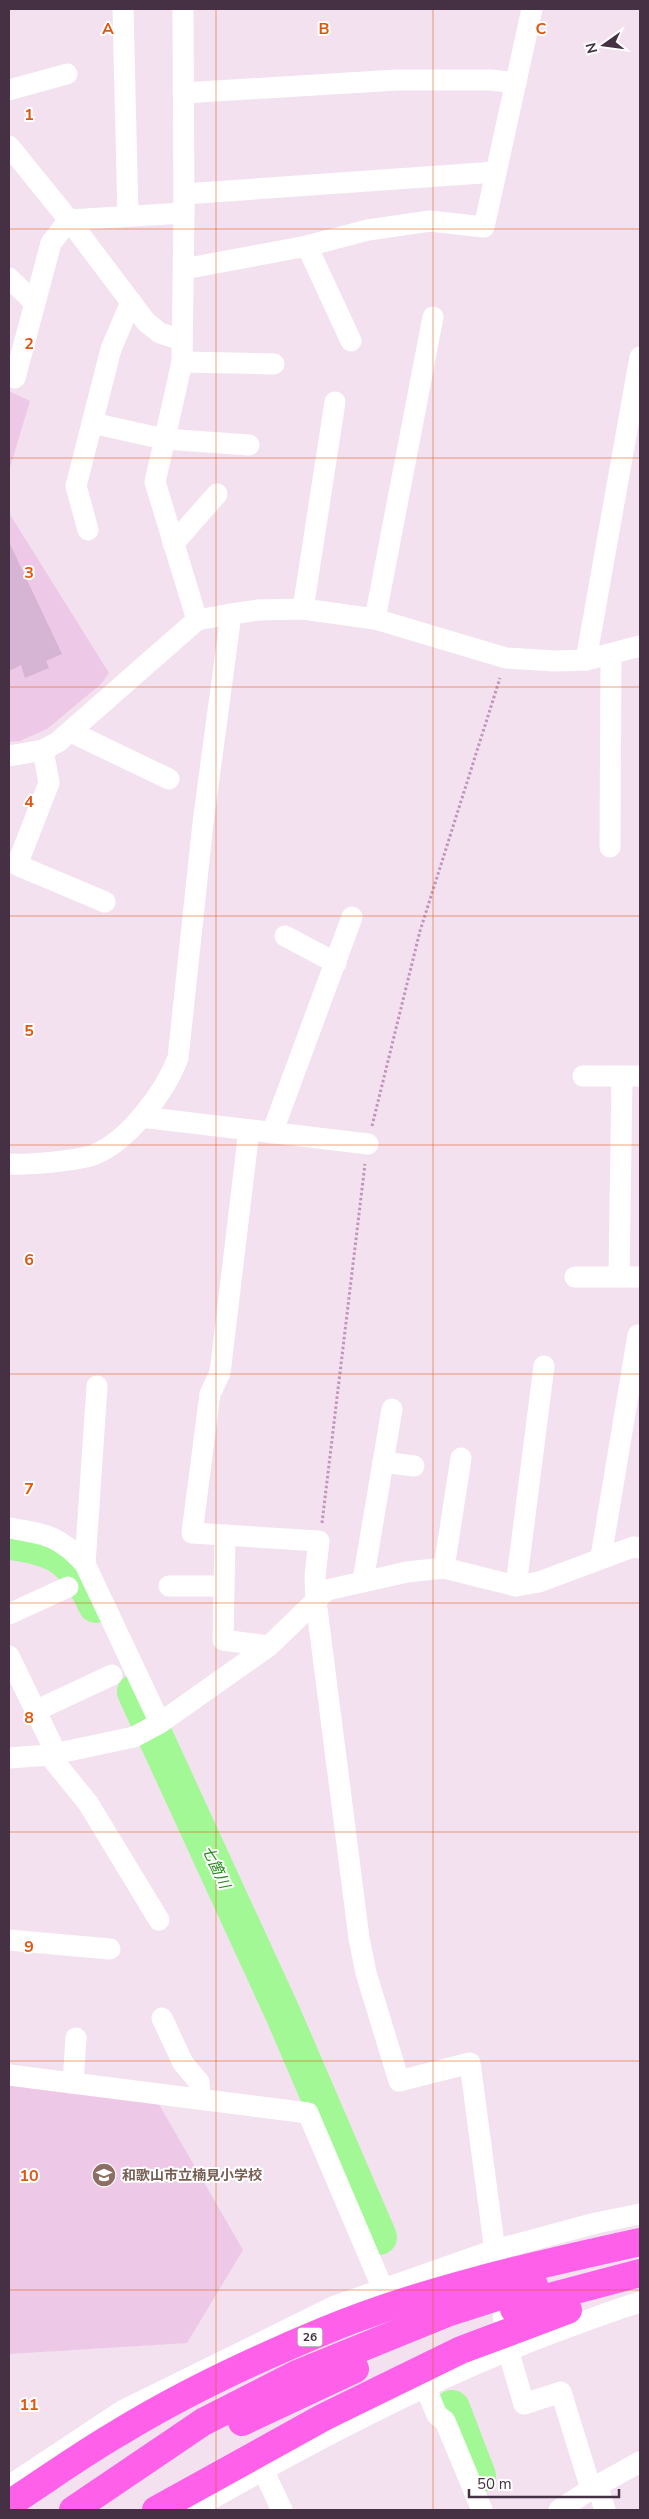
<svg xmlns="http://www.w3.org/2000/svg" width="649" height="2519" viewBox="0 0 649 2519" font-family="'Nunito Sans','Noto Sans JP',sans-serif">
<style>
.education{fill:#eec9e7}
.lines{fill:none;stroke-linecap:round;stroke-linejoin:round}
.river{stroke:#a1f895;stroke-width:36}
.building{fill:#d5b5d3}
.path{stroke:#c293bd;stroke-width:3;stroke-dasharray:2.5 2.5;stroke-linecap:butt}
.minor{stroke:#fff;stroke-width:21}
.highway{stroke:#ff60e9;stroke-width:28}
.grid{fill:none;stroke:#e0570f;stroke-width:1;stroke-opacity:0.55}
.labels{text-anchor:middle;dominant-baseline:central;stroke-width:4;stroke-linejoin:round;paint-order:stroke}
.shield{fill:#fff;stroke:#7d6f7b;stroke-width:1}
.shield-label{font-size:12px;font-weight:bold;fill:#453143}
.education-label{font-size:14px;font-weight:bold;fill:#785e54;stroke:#fff;text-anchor:start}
.water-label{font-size:15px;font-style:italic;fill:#27881c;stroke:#fff}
.grid-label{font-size:16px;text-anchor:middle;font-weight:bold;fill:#e0570f;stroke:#fff;stroke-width:4;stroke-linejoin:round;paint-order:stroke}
</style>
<rect width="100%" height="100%" fill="#f3e1f0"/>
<!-- education -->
<g class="education">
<polygon points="9,391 30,401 9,471"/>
<polygon points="9,513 109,673 101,684 47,729 20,741 9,742"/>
<polygon points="9,2082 157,2101 243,2250 187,2343 9,2354"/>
</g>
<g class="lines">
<!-- river -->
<g class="river">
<path d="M9,1542c49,6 66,17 87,63"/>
<polyline points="135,1692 283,2014 379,2237"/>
<polyline points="452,2408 478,2476"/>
</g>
</g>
<!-- building -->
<polygon class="building" points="9,542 62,654 46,661 49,668 25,678 21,665 9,671"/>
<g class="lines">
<!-- path -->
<g class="path">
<polyline points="372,1126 420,931 500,678"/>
<polyline points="322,1523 365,1164"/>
</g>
<!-- minor -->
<g class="minor">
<polyline points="123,9 128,216"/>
<polyline points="183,9 184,213 182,362 155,482 197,620"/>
<polyline points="9,90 67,74"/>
<polyline points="183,93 397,80 491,80 516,83"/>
<polyline points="9,146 69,220 146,322 160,333 182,340"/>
<polyline points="184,194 496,172"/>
<polyline points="307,246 351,341"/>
<polyline points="184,269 307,246 368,230 430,221 484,227 532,9"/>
<polyline points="9,278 35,303"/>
<polyline points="182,362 274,364"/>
<polyline points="15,378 51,243 69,220 184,213"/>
<polyline points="92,423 164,439 249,445"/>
<polyline points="88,530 76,486 111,349 131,302"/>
<polyline points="173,544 217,494"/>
<polyline points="303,609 335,402"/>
<polyline points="375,619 433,317"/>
<polyline points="586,660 640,357"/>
<polyline points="71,732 169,779"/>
<polyline points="43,750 49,783 17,865 105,902"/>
<polyline points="9,756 43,750 58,742 197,620 231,614 258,610 303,609 375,619 506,658 555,661 586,660 640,646"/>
<polyline points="610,847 611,654"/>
<polyline points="285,936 336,963"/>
<polyline points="583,1076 640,1076"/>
<polyline points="141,1117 368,1144"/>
<polyline points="249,1130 220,1373 210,1394 192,1533 319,1541 315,1576 316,1601 359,1938 366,1973 399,2081 470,2063 508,2350 524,2404 561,2392 591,2489"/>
<polyline points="272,1133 352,917"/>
<path d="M9,1164c18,1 68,-3 84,-9 35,-13 72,-63 85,-97l25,-235 28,-209"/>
<polyline points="575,1277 640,1277"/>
<polyline points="619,1277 622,1076"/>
<polyline points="383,1462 414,1466"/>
<path d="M9,1528c36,6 50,7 76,36l75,159"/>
<polyline points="225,1535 223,1640 269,1646"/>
<polyline points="601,1557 638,1335"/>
<polyline points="85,1564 97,1386"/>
<polyline points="444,1568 461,1458"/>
<polyline points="363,1581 392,1409"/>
<polyline points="169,1586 224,1586"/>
<polyline points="516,1586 544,1366"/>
<polyline points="9,1614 68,1587"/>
<polyline points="9,1656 56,1753"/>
<polyline points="35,1711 112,1675"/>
<polyline points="49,1755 88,1803 159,1920"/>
<polyline points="9,1758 49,1755 134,1737 160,1723 269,1646 327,1590 407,1572 444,1568 516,1586 539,1582 633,1547 640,1548"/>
<polyline points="9,1940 110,1949"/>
<polyline points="162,2018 183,2063 199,2082 200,2099"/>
<polyline points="9,2075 308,2113 383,2289"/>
<polyline points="73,2083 76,2038"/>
<polyline points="425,2386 437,2415 445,2421 482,2510"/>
<polyline points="263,2470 282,2510"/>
<polyline points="597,2485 605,2510"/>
<polyline points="9,2486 122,2411 335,2306 495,2250 596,2223 640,2214"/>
<path d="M192,2510c117,-67 236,-130 363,-178 28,-10 56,-21 85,-30"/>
<polyline points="559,2510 591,2489 640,2462"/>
</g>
<!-- highway -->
<g class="highway">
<polyline points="514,2309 553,2296 640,2273"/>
<polyline points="242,2422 355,2369"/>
<path d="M9,2504c37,-24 73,-50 111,-72 64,-39 134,-72 204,-101 98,-41 212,-66 316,-89"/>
<polyline points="73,2510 203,2422 297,2374 447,2313 534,2285"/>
<polyline points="156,2510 324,2417 461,2350 568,2310"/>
</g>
</g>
<!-- grid -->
<path class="grid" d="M216,9v2501M433,9v2501M9,229h631M9,458h631M9,687h631M9,916h631M9,1145h631M9,1374h631M9,1603h631M9,1832h631M9,2061h631M9,2290h631"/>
<!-- icons -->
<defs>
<g id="school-disc" transform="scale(1.25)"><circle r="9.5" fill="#8d6e63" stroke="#fff"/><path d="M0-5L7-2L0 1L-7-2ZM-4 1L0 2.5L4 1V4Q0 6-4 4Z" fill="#fff"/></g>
</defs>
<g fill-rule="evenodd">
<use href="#school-disc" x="104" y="2175"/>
</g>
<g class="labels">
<!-- shield labels -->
<rect class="shield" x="297.5" y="2327.5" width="25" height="19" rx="4"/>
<g class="shield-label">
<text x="310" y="2337">26</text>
</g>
<!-- education labels -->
<g class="education-label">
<text x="122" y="2175">和歌山市立楠見小学校</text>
</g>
<!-- water labels -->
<g class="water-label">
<text transform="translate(216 1867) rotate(65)">七箇川</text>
</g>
</g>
<g class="grid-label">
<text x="108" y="34">A</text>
<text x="324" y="34">B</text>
<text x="541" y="34">C</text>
<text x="29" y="120">1</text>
<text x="29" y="349">2</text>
<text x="29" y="578">3</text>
<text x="29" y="807">4</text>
<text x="29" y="1036">5</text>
<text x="29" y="1265">6</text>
<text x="29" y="1494">7</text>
<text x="29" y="1723">8</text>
<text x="29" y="1952">9</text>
<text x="29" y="2181">10</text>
<text x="29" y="2410">11</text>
</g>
<!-- border -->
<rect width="649" height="2519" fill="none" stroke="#453143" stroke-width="20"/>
<!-- north arrow -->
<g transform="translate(604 45) rotate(256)" stroke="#ffffff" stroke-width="4" paint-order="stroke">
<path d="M0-4L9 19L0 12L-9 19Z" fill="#453143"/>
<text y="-8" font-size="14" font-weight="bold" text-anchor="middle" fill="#453143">N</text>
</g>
<!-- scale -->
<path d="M469 2489v8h150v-8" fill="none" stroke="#453143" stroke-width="2.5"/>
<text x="477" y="2489" font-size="15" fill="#453143" stroke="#ffffff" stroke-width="4" paint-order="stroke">50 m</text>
</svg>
